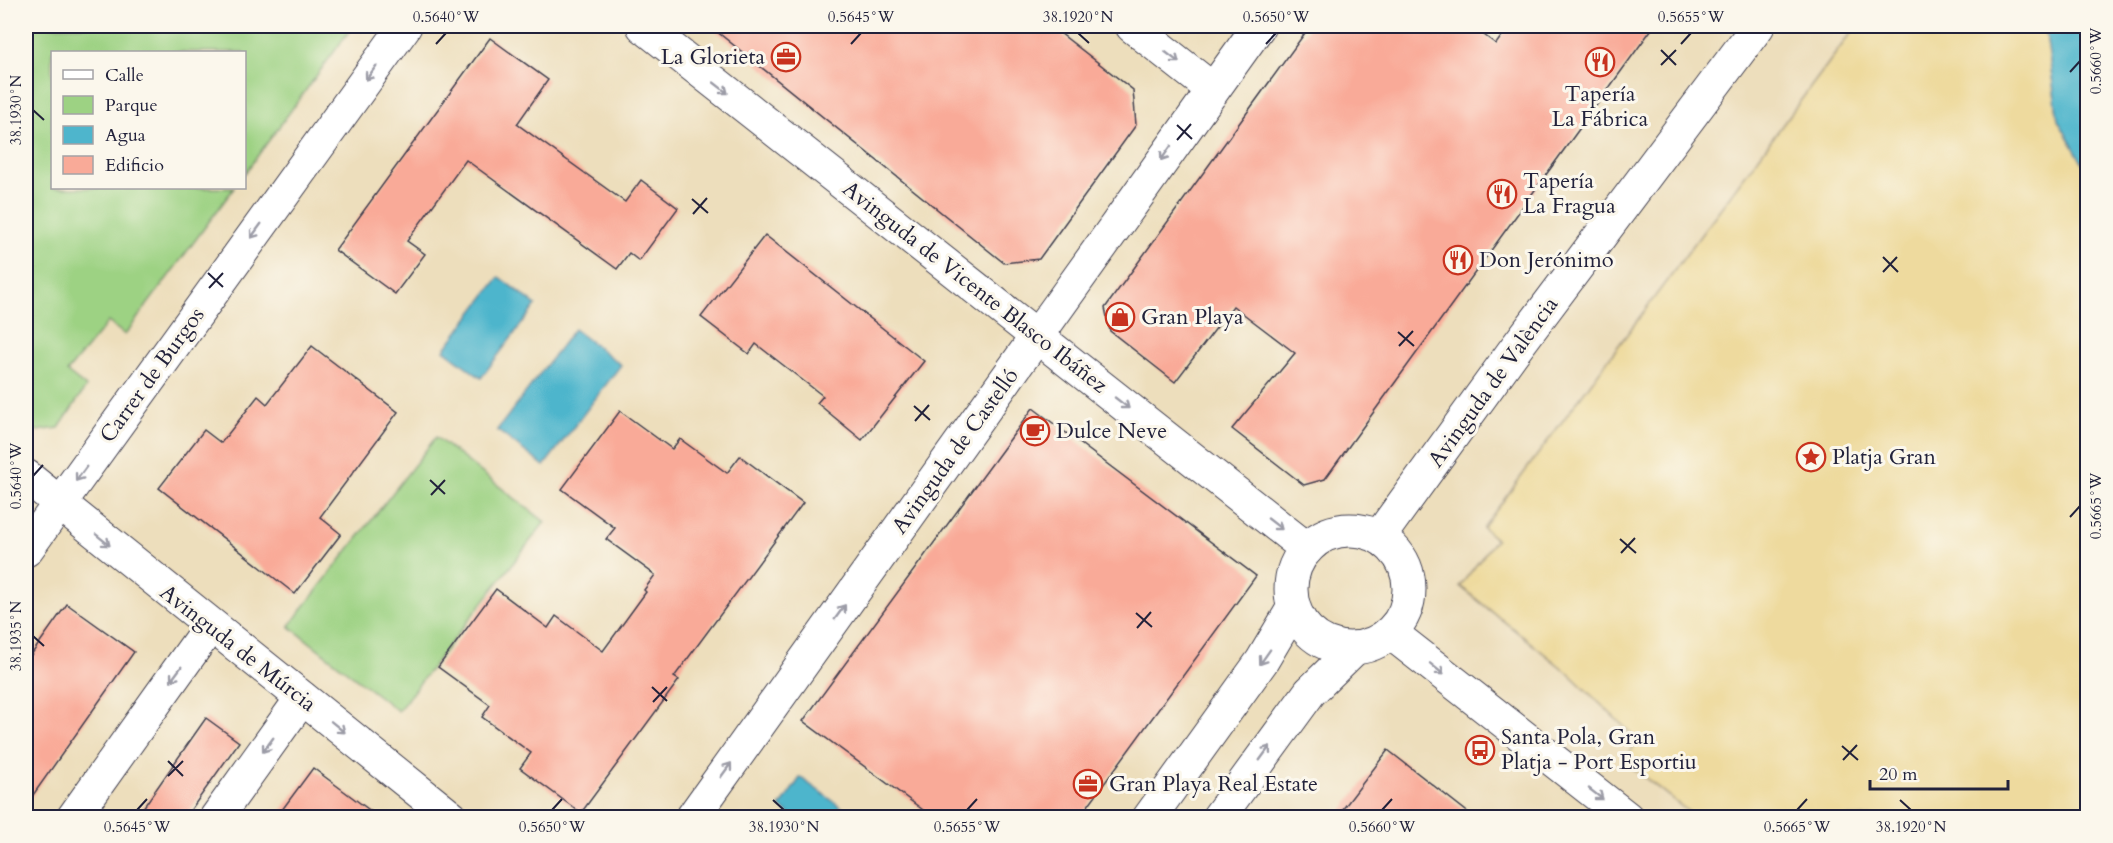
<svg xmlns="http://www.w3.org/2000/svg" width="2113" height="843" viewBox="0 0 2113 843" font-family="Cardo,serif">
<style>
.green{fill:#9dd283;stroke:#607a5f;stroke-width:1.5}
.sand{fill:#eeda9e;stroke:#887e6c;stroke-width:1.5}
.water{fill:#4eb5cc;stroke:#386c84;stroke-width:1.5}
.building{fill:#f9aa98}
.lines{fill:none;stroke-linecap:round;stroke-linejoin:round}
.minor-casing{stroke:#403e4e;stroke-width:35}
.tertiary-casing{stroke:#403e4e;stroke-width:35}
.minor{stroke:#fff;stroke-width:33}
.tertiary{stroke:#fff;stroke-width:33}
.oneway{stroke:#9c9ca7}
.ticks{fill:none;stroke:#22223b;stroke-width:2}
.labels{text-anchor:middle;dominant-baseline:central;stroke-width:6;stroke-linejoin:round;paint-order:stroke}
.poi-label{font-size:22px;fill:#22223b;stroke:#fbf7ec;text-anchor:start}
.street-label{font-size:22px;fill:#22223b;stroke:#fbf7ec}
.neatline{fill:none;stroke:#22223b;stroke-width:2}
.ticks-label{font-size:15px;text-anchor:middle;fill:#22223b}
</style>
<rect width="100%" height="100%" fill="#fbf7ec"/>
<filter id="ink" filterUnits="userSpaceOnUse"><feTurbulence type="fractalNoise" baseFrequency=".0167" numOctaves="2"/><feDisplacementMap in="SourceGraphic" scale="12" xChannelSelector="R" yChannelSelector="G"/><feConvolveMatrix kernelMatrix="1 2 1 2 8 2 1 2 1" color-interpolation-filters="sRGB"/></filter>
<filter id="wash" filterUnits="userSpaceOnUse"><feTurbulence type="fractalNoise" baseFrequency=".008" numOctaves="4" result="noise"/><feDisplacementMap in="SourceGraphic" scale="24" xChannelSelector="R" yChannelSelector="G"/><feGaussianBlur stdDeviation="1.35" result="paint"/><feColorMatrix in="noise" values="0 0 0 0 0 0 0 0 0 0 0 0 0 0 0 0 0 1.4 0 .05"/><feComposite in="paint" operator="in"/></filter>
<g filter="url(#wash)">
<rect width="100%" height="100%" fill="#eddebc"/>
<!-- green -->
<g class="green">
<polygon points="26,26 353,26 245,173 244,52 52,52 52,188 234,188 125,335 108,322 67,372 86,387 59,428 37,431 26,422"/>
<polygon points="436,437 545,522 398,711 289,626"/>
</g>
<!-- sand -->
<polygon class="sand" points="1856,26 2045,26 2058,120 2087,171 2087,817 1695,817 1624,761 1638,740 1567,672 1460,586 1496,539 1483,528"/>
<!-- water -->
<g class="water">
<polygon points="2045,26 2087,26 2087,171 2058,120"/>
<polygon points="499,277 536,305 481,378 444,350"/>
<polygon points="574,329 621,365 544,466 497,430"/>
<polygon points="800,778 801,778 855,817 794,817 780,807"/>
</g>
<g id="blocks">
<!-- building -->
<g class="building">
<polygon points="710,26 1051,26 1133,90 1136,125 1039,259 1004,263"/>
<polygon points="1310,26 1472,26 1496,44 1509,26 1654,26 1325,479 1304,485 1232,429 1295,353 1233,306 1175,382 1110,331 1105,308"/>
<polygon points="490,38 548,80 517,124 625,202 641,180 678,208 639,261 629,253 617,269 466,160 407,241 425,254 395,294 335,250"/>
<polygon points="765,235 924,361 862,440 817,403 823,396 756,344 749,354 701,317"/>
<polygon points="312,346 398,412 320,517 341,534 295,594 159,488 204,430 221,443 258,396 267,404"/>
<polygon points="1033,408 1256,576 1079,818 934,818 803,721"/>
<polygon points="620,411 672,449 680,439 727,473 740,456 803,503 674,677 679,680 581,813 520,768 531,753 482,717 490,705 438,667 496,589 548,628 556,616 603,651 646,592 644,590 655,575 606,539 615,528 562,489"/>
<polygon points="67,604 134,652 26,805 26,662"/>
<polygon points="206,718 239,742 185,818 136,818"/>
<polygon points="1388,750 1475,818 1336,818"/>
<polygon points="313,768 380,818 276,818"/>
</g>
</g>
</g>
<g filter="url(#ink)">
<use href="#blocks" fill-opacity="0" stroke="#403e4e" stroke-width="1.5"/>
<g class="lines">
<!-- minor casing -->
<g class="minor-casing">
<g id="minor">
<polyline points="1132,26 1212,89"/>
<polyline points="26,476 452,818"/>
<polyline points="26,550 405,26"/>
<polyline points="73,818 210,626"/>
<polyline points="216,818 302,698"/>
<polyline points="692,818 1259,26"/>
</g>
</g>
<!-- tertiary casing -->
<g class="tertiary-casing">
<g id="tertiary">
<polyline points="643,26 1307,549"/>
<circle cx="1350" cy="589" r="59"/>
<polyline points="1379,537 1513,352 1758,26"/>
<polyline points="1391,633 1627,818"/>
<polyline points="1149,818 1262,661 1294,607"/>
<polyline points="1218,818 1310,692 1355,648"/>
</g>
</g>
<!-- minor -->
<use href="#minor" class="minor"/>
<!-- tertiary -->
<use href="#tertiary" class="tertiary"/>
</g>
<!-- one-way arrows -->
<defs><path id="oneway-shaft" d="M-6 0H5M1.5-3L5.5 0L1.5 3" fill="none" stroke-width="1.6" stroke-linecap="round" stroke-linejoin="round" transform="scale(1.5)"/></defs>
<g class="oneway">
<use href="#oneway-shaft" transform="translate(1172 57) rotate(38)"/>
<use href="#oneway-shaft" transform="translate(371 73) rotate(126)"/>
<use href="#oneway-shaft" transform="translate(721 88) rotate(38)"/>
<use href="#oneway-shaft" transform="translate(1166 153) rotate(125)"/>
<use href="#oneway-shaft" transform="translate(256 231) rotate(126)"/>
<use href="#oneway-shaft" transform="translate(1122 403) rotate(38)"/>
<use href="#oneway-shaft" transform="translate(81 474) rotate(126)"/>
<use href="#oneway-shaft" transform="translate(1275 524) rotate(38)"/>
<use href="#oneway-shaft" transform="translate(103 540) rotate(39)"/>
<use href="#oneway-shaft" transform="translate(840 612) rotate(-54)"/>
<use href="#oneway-shaft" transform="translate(1265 657) rotate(125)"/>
<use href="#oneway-shaft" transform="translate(1437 669) rotate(39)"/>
<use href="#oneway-shaft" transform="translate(176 674) rotate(126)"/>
<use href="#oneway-shaft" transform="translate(338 727) rotate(39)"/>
<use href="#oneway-shaft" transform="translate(268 745) rotate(126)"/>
<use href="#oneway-shaft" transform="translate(1265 753) rotate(-54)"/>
<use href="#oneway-shaft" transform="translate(726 770) rotate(-54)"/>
<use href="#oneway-shaft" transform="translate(1596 794) rotate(38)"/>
</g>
</g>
<!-- ticks -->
<path class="ticks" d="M1078,33l11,10M436,44l10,-11M851,44l10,-11M1266,44l10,-11M1681,44l10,-11M1661,50l15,15M1661,65l15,-15M2070,72l10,-11M33,110l11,10M1177,125l15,14M1177,140l14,-16M692,199l16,14M693,214l14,-16M1883,257l15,15M1883,272l14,-15M208,273l15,14M209,288l14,-15M1398,332l16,14M1399,346l14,-15M914,406l16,14M915,421l14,-16M33,476l10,-11M430,480l15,14M431,495l14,-15M2070,517l10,-11M1620,539l16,14M1621,553l14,-15M1136,613l16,14M1137,628l14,-16M33,636l11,10M652,687l15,14M653,702l14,-15M1842,746l16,14M1843,760l14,-15M168,761l15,15M168,776l15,-15M773,800l11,10M1900,800l11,10M137,810l10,-11M552,810l10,-11M967,810l10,-11M1382,810l10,-11M1797,810l10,-11"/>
<!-- icons -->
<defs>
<g id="office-ring" transform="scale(1.5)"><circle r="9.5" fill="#fbf7ec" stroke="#c8321e" stroke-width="1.5"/><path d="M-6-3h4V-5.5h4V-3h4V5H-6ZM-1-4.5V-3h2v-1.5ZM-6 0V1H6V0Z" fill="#c8321e"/></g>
<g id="restaurant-ring" transform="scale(1.5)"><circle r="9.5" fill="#fbf7ec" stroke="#c8321e" stroke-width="1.5"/><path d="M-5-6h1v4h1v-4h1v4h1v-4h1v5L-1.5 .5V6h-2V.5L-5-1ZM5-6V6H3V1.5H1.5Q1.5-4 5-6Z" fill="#c8321e"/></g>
<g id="shop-ring" transform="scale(1.5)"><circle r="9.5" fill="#fbf7ec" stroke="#c8321e" stroke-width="1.5"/><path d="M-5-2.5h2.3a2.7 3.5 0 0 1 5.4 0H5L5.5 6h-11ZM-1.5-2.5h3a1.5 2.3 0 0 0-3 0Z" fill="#c8321e"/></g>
<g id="cafe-ring" transform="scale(1.5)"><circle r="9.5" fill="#fbf7ec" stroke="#c8321e" stroke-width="1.5"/><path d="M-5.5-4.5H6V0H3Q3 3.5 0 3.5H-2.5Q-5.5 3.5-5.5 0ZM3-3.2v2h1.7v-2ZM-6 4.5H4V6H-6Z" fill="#c8321e"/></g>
<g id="sight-ring" transform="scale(1.5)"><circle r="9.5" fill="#fbf7ec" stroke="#c8321e" stroke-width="1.5"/><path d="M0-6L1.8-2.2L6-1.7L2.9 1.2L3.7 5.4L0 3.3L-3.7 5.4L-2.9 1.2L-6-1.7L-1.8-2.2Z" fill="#c8321e"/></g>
<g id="bus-ring" transform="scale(1.5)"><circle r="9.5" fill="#fbf7ec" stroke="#c8321e" stroke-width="1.5"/><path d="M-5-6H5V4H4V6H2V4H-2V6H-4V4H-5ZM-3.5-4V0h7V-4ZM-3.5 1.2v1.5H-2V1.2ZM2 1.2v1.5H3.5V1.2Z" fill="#c8321e"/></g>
</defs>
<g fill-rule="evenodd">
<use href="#office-ring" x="786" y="57"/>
<use href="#restaurant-ring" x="1600" y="62"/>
<use href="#restaurant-ring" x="1502" y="194"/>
<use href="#restaurant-ring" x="1458" y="260"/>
<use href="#shop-ring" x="1120" y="317"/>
<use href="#cafe-ring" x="1035" y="431"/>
<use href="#sight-ring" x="1811" y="457"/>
<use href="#bus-ring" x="1480" y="750"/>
<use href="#office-ring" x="1088" y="784"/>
</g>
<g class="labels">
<!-- poi labels -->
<g class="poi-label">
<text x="765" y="57" text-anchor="end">La Glorieta</text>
<text x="1600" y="94" text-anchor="middle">Tapería<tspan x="1600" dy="25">La Fábrica</tspan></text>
<text x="1523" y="181">Tapería<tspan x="1523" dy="25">La Fragua</tspan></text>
<text x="1479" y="260">Don Jerónimo</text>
<text x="1141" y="317">Gran Playa</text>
<text x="1056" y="431">Dulce Neve</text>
<text x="1832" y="457">Platja Gran</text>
<text x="1501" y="737">Santa Pola, Gran<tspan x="1501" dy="25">Platja - Port Esportiu</tspan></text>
<text x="1109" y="784">Gran Playa Real Estate</text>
</g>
<!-- street labels -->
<g class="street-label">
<text transform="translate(975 287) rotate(38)">Avinguda de Vicente Blasco Ibáñez</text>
<text transform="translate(152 375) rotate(-54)">Carrer de Burgos</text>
<text transform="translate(1493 382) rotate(-54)">Avinguda de València</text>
<text transform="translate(955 451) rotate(-54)">Avinguda de Castelló</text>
<text transform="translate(238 648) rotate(38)">Avinguda de Múrcia</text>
</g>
</g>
<!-- margin -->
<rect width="2113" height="843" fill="none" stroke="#fbf7ec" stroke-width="66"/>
<!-- legend -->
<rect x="51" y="51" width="195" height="138" fill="#fbf7ec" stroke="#a4a2a5" stroke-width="1.5"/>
<rect x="63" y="70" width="30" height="9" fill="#ffffff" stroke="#a4a2a5" stroke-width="1.5"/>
<text x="105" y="81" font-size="18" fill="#22223b">Calle</text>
<rect x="63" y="96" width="30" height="18" fill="#9dd283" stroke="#a4a2a5" stroke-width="1.5"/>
<text x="105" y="111" font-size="18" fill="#22223b">Parque</text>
<rect x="63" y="126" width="30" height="18" fill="#4eb5cc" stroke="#a4a2a5" stroke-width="1.5"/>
<text x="105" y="141" font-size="18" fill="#22223b">Agua</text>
<rect x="63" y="156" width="30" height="18" fill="#f9aa98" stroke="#a4a2a5" stroke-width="1.5"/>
<text x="105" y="171" font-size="18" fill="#22223b">Edificio</text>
<!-- scale -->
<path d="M1870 780v9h138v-9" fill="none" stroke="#22223b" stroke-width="3"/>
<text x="1879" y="780" font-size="18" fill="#22223b" stroke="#fbf7ec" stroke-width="4.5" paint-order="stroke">20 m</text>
<rect x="33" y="33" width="2047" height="777" class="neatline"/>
<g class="ticks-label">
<text x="446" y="22">0.5640°W</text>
<text x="861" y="22">0.5645°W</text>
<text x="1078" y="22">38.1920°N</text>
<text x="1276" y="22">0.5650°W</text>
<text x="1691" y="22">0.5655°W</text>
<text transform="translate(2096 61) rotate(-90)" y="5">0.5660°W</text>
<text transform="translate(16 110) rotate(-90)" y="5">38.1930°N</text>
<text transform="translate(16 476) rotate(-90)" y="5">0.5640°W</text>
<text transform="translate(2096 506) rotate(-90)" y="5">0.5665°W</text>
<text transform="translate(16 636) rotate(-90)" y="5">38.1935°N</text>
<text x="137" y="832">0.5645°W</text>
<text x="552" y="832">0.5650°W</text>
<text x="784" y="832">38.1930°N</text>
<text x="967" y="832">0.5655°W</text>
<text x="1382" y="832">0.5660°W</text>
<text x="1797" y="832">0.5665°W</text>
<text x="1911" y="832">38.1920°N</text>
</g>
</svg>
